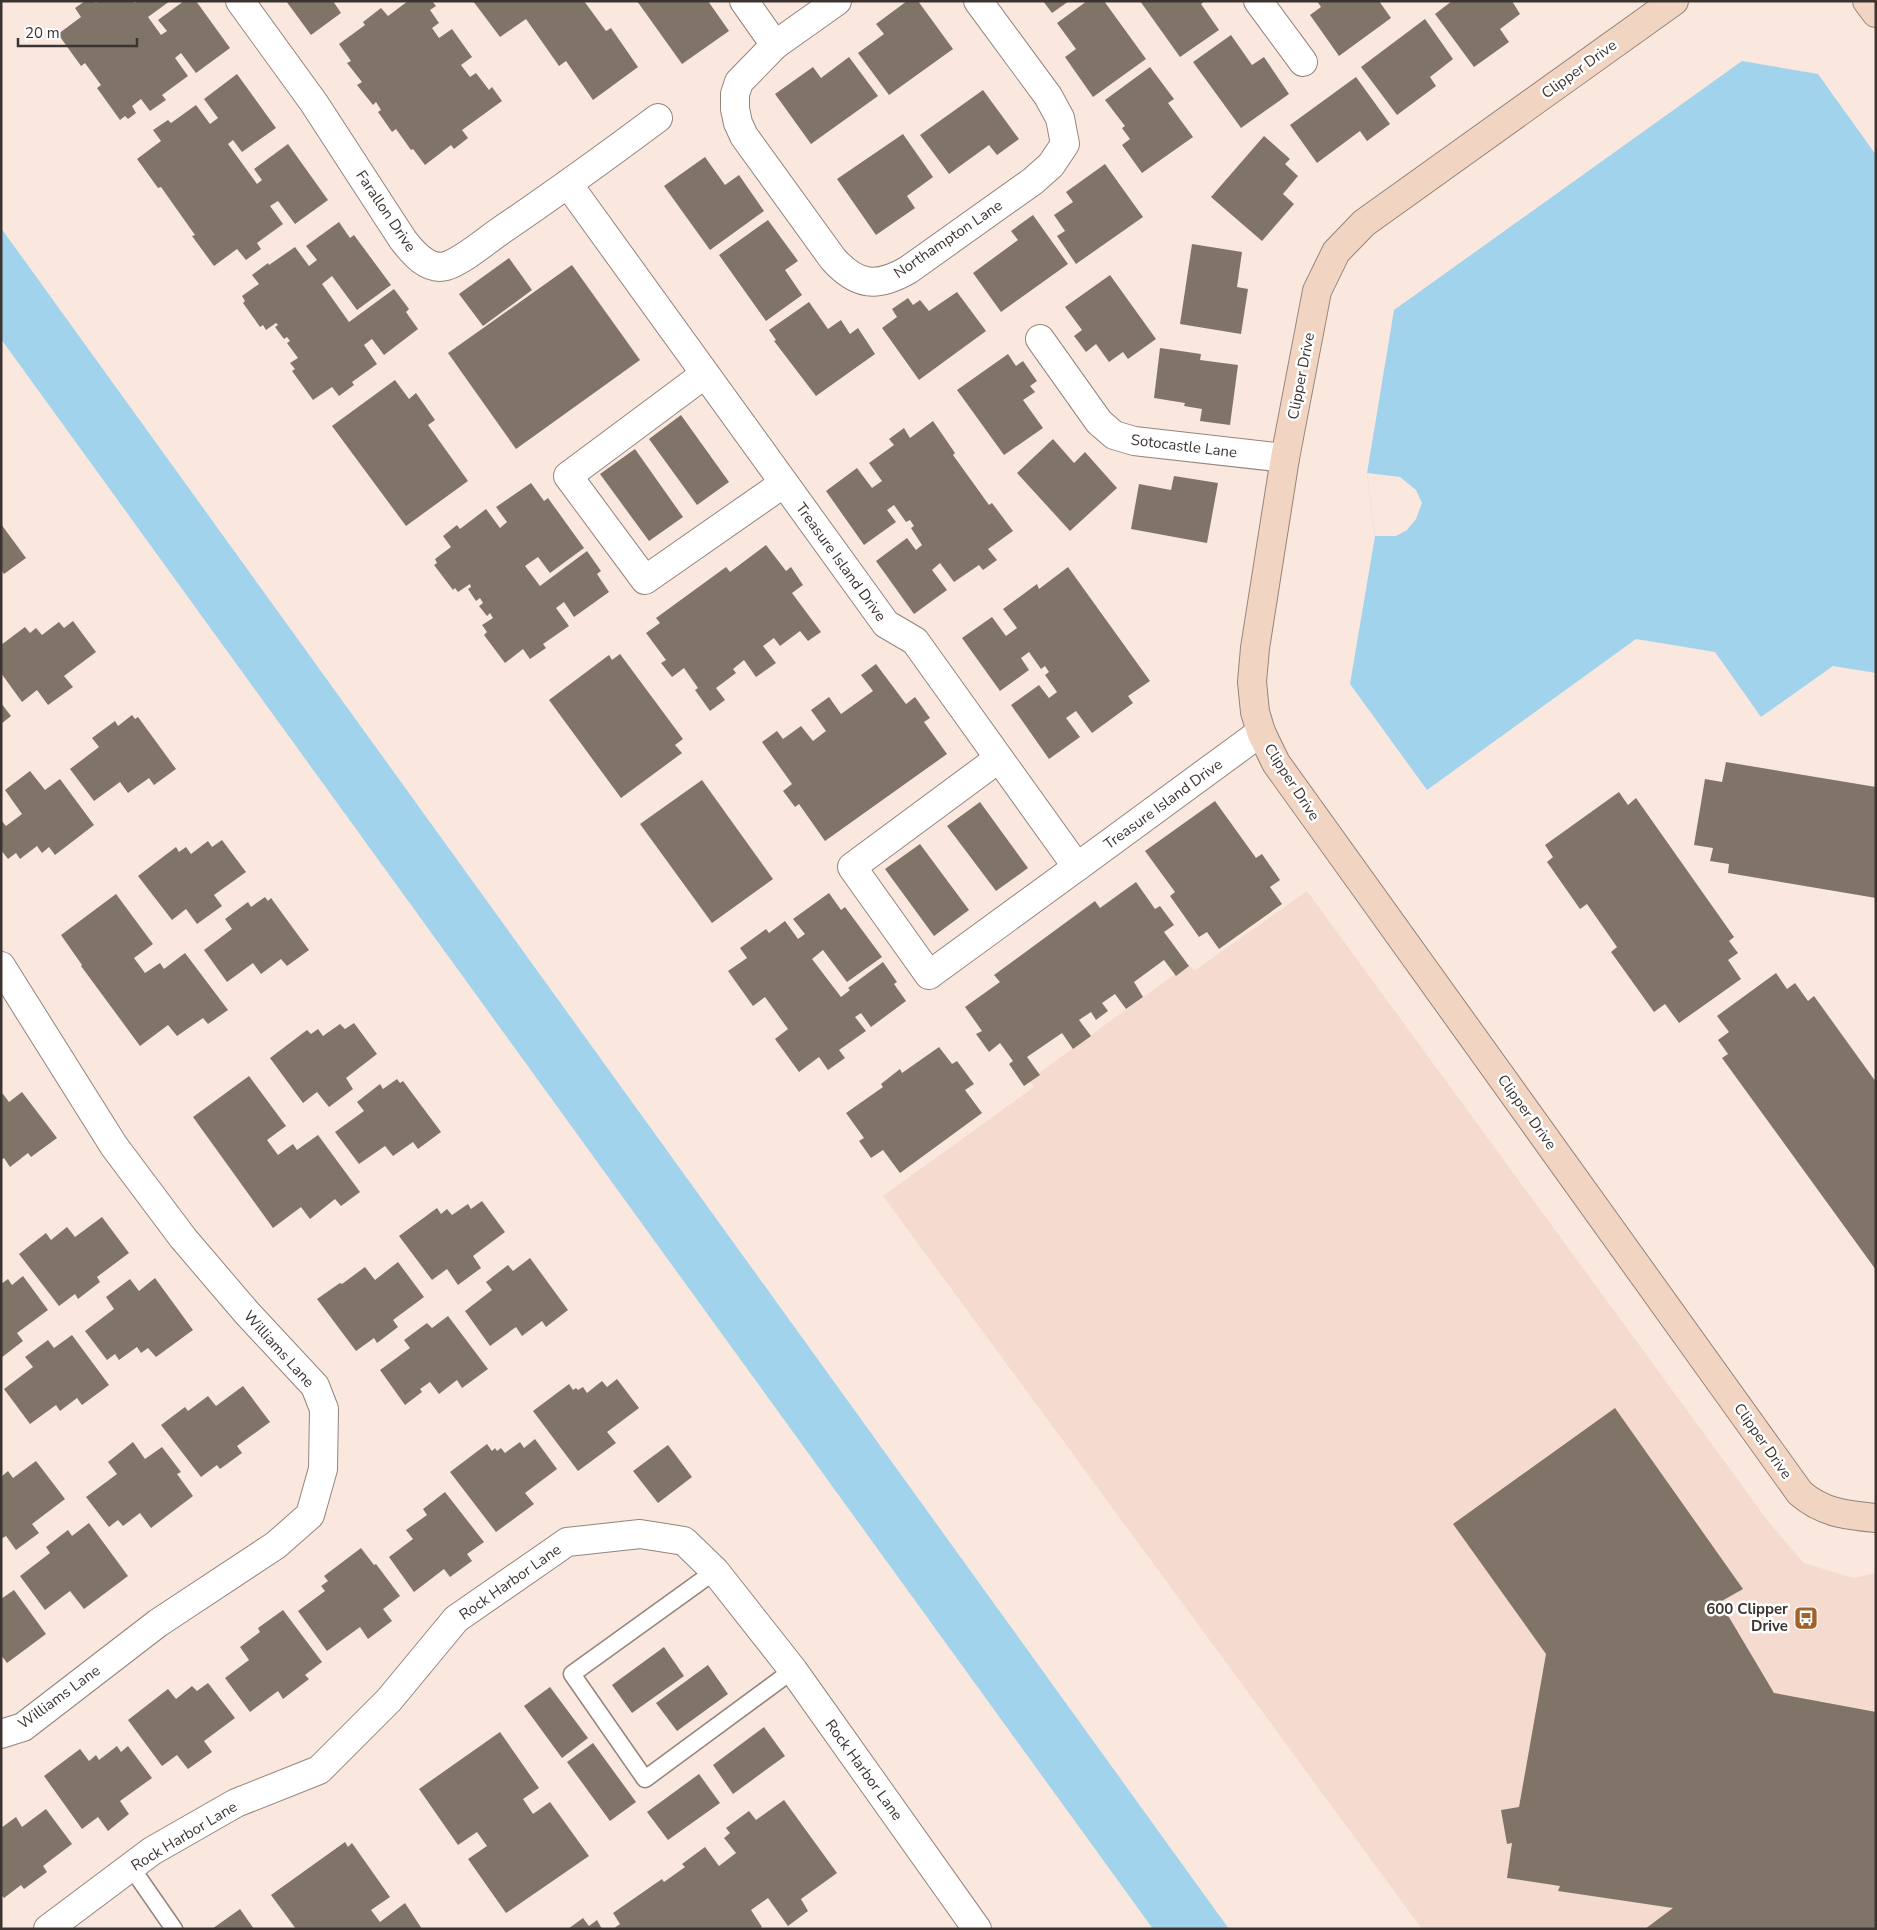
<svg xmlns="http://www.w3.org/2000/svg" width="1877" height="1930" viewBox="0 0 1877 1930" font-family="'Nunito Sans',sans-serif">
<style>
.built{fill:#f5dbcf}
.water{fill:#a1d3ed}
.pier{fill:#fae8df}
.building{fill:#807468}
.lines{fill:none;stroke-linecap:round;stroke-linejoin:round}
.lane-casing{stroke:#94847c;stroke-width:19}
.street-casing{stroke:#94847c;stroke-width:30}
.secondary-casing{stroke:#94847c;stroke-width:30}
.lane{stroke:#fff;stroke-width:16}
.street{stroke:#fff;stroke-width:28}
.secondary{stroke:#f1d5c2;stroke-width:28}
.labels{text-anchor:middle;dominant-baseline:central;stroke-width:5;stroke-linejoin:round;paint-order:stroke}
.street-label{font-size:15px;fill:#3b3431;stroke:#fff}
.poi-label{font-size:15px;font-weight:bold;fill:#3b3431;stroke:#fff;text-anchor:end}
</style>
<rect width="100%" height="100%" fill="#fae8df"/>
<!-- built -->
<polygon class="built" points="1307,891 1771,1525 1804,1563 1853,1578 1876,1573 1876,1929 1422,1929 883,1196 1034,1087 1029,1080 1189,964 1194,971"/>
<!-- water -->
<g class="water">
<polygon points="1742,61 1818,74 1876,155 1876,673 1833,666 1761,717 1715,652 1636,639 1427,790 1350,684 1375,536 1367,473 1394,310"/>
<polygon points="1,228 1229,1929 1153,1929 1,339"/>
</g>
<!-- pier -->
<polygon class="pier" points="1367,473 1400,477 1416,490 1422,503 1416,519 1407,530 1396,536 1375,536"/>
<!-- building -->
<g class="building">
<polygon points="85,1 94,1 96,3 98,1 133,1 135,3 137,1 170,1 148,17 161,35 167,31 158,20 184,1 196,1 230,48 196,73 181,53 175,58 188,76 162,95 166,100 150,111 141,99 132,106 136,113 128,119 125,116 120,120 97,88 101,85 85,63 81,66 58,34 81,17 75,8"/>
<polygon points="286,1 333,1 341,13 311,35"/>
<polygon points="408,1 432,1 436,6 430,10 439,23 432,28 439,38 452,29 472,57 461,65 470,77 476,73 489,90 492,87 502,101 462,130 468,138 454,149 451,145 425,165 413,149 411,150 396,129 392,132 378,112 381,110 376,102 373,105 357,85 362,82 347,63 351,61 339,44 365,25 363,22 381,8 388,16"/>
<polygon points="473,1 584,1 606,31 611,28 638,67 593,100 566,61 559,66 526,19 500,37"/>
<polygon points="637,1 708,1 729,31 682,64"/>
<polygon points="907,1 918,1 953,49 889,95 858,53 884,34 876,24"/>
<polygon points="1043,1 1069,1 1052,13"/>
<polygon points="1087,1 1104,1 1146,59 1093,97 1065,57 1076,49 1057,23"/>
<polygon points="1140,1 1205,1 1201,4 1219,30 1180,57"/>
<polygon points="1317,1 1379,1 1391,18 1339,56 1310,15 1321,7"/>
<polygon points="1452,1 1512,1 1520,14 1500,29 1509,42 1474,67 1435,14"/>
<polygon points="1425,19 1453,59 1430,77 1436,86 1397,115 1361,67"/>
<polygon points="1231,35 1252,65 1264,57 1289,94 1241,128 1193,62"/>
<polygon points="849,57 878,96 811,144 775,94 813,67 821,78"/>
<polygon points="1150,67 1174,99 1168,103 1193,137 1142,173 1122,145 1130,139 1122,128 1125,126 1105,100"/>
<polygon points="237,74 276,128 242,152 233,140 228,144 257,184 262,180 254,169 288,144 328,200 295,224 278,201 270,206 283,224 257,243 261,249 246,260 237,249 214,266 192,236 195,235 161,187 158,188 137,159 161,141 153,130 168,120 171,123 196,105 210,124 218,118 204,99"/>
<polygon points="1356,77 1390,124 1367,141 1360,131 1317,163 1290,125"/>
<polygon points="983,90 1019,139 997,155 989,145 949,174 920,135"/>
<polygon points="903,134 933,177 907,196 915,208 876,235 837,179"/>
<polygon points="1264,136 1290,159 1285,164 1298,176 1283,194 1294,204 1262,241 1211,197"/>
<polygon points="705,157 725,185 739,175 764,211 710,250 664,186"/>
<polygon points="1105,164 1143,217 1076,264 1057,236 1065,231 1054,215 1073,202 1066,192"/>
<polygon points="1033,215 1068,264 1001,312 973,273 1018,240 1011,231"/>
<polygon points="768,220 798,261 785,270 802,295 766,321 719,255"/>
<polygon points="339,222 350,238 354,235 391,285 357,310 332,276 322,284 349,322 394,289 409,309 406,312 418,329 384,355 372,339 364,345 377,364 352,382 354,385 339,396 332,387 313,400 292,371 295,369 290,363 298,358 287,343 290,341 287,337 284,339 275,327 278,325 276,323 266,330 263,325 260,327 243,303 245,301 242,296 259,284 252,275 268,263 269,265 295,247 309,266 317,260 306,246"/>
<polygon points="1192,244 1242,252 1237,287 1248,289 1241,334 1180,324"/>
<polygon points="509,258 532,290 483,326 459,294"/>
<polygon points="572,265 640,360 516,449 448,353"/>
<polygon points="1110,275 1156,339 1128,359 1123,352 1109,362 1096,344 1086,352 1074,336 1082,330 1065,307"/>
<polygon points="957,292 986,331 919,380 882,328 897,317 892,309 908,298 913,305 920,300 929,311"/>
<polygon points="809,302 828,329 841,320 850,334 858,328 875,354 816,396 774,341 776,340 769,330"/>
<polygon points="1160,348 1201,354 1200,360 1238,365 1230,425 1200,421 1202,409 1184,406 1185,403 1154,398"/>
<polygon points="1008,354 1016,366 1023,361 1037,381 1030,386 1035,392 1023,400 1043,428 1004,455 957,390"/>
<polygon points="395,380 409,399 416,393 435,420 428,425 468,481 406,526 332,426"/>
<polygon points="681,415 729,482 697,505 649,439"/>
<polygon points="933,421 955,453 953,455 989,505 992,503 1013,531 988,549 997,560 983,570 979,565 954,582 940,563 932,570 947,590 914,614 876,561 907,538 916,550 922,545 911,528 914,526 910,520 906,522 894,505 887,510 896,522 864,545 826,491 857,468 872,488 882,481 869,463 894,445 889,439 904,428 910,438"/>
<polygon points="1053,439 1074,463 1085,452 1117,488 1070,531 1017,473"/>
<polygon points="635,449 683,517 649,541 600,474"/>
<polygon points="1174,476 1218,483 1207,543 1131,529 1139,484 1171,490"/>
<polygon points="531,483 544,501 548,498 584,548 550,573 538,557 525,566 540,586 587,551 601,571 597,574 609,592 574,617 564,602 556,608 569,626 543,644 546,648 530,659 523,649 505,663 484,635 487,632 482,625 493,618 490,613 487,616 479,606 483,603 480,598 476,601 468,589 471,587 470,584 458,592 455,588 453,590 434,565 437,563 435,559 451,547 443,536 457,525 460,529 486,509 500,528 507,522 496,507"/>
<polygon points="1,524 26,558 4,574 1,570"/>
<polygon points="766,545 786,571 791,567 803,585 792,593 821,632 808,641 800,631 780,646 774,638 763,646 776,663 756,677 744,660 733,669 736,673 716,688 725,700 710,711 695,690 698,688 684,668 672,677 661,663 666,660 646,633 660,623 656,618 726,567 730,572"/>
<polygon points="1068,567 1150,681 1128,696 1133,703 1092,733 1076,711 1066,718 1080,737 1049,759 1011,705 1039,685 1049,698 1057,692 1045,675 1049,672 1045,666 1041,669 1029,652 1021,658 1029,670 1000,691 962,638 992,617 1006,636 1017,628 1003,609 1037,584 1039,589"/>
<polygon points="73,621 96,652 64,676 73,687 48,705 37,690 22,702 1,673 1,645 25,627 30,633 36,628 42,635 59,622 64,628"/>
<polygon points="620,654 683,739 675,745 682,753 621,798 549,700 609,655 612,660"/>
<polygon points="876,664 906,704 915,697 930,718 924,722 947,754 825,841 799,804 795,807 783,791 792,784 762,742 777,731 783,739 801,726 813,741 826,731 811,710 829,697 841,714 873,691 861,675"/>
<polygon points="1,703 11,716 1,724"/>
<polygon points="132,715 135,719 138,717 176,769 154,785 149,778 128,793 120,782 94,801 70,769 99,747 92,738 115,721 118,726"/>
<polygon points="1726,762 1876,787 1876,898 1728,873 1729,864 1710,861 1713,848 1694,845 1705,779 1722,782"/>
<polygon points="30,771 45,790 60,779 94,825 55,855 49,847 42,853 37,846 20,859 16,853 8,859 1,850 1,820 6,826 22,814 5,790"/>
<polygon points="702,780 773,879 712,923 640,824"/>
<polygon points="1619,792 1628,805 1636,798 1734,937 1729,941 1738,953 1728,960 1741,979 1679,1023 1665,1004 1654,1012 1611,952 1617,947 1587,904 1580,909 1547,862 1553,857 1545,845"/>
<polygon points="1215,801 1256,858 1262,854 1280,880 1270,887 1282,904 1219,949 1207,932 1199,937 1170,896 1175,892 1145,851"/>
<polygon points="980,802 1028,868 996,891 947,826"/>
<polygon points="222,840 246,872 214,895 222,906 197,924 186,909 172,920 138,876 176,847 179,852 186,847 191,854 208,841 212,847"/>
<polygon points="920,844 969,910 934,936 885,869"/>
<polygon points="1136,882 1155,909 1160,906 1174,925 1164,932 1189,966 1176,976 1164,960 1134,982 1143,997 1126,1009 1115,994 1102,1003 1108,1011 1096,1020 1091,1012 1079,1020 1091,1036 1073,1049 1062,1033 1027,1057 1040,1075 1024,1086 1009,1064 1013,1061 1000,1043 989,1052 976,1034 982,1031 965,1007 1000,982 994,975 1095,901 1100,908"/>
<polygon points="829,893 841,910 845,907 882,957 847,982 823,950 812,959 841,997 850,990 848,988 883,962 897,982 894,984 906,1001 871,1027 861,1013 855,1017 866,1031 839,1050 845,1058 828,1070 819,1057 799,1072 775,1039 788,1029 765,997 753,1006 728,971 747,958 740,948 766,929 769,933 785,921 798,939 805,934 793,919"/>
<polygon points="116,894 153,944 134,958 145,973 160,963 164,969 185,953 228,1010 208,1024 203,1018 177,1036 168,1025 140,1046 81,966 82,965 61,935"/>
<polygon points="265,897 268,901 271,898 309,950 287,966 281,959 261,974 253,963 227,982 204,950 232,929 225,919 248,902 251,907"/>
<polygon points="1776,973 1787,989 1795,983 1808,1001 1814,996 1876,1082 1876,1270 1722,1058 1728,1054 1718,1040 1729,1032 1717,1016"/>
<polygon points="354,1023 377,1054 346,1078 353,1089 329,1107 317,1092 303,1103 270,1058 307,1030 311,1034 318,1029 323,1036 340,1024 345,1029"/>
<polygon points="939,1047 952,1064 957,1061 974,1084 965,1090 982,1113 900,1173 883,1150 871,1158 859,1141 864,1138 846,1113 883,1087 881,1084 900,1069 902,1073"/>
<polygon points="249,1076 286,1126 267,1140 278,1155 293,1144 297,1150 318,1135 360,1192 341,1206 335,1199 310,1219 301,1207 273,1228 193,1117"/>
<polygon points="397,1079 400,1083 403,1081 441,1132 418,1149 413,1142 393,1156 385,1146 359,1164 335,1132 364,1111 357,1102 380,1084 383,1089"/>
<polygon points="22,1092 57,1138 31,1157 28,1153 10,1167 4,1158 1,1160 1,1095 3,1094 9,1102"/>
<polygon points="482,1201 505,1232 473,1256 481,1268 458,1285 447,1269 432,1280 399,1236 437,1208 441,1214 447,1209 452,1215 468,1204 471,1209"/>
<polygon points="102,1217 129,1253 97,1277 100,1282 78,1299 75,1294 59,1306 19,1254 46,1233 51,1240 67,1227 75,1237"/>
<polygon points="530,1258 568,1310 546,1327 542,1321 522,1336 516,1327 490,1346 465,1311 492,1290 486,1282 508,1265 513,1271"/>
<polygon points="398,1262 424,1297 393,1320 398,1327 377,1343 374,1338 356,1351 317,1299 340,1283 342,1284 365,1267 375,1280"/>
<polygon points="23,1276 48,1310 17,1333 23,1341 1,1358 1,1284 8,1279 12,1285"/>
<polygon points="155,1278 193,1330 156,1357 148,1348 141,1353 137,1347 119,1360 115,1354 107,1360 85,1331 114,1309 106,1297 130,1279 139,1291"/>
<polygon points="448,1316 488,1369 462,1388 457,1380 439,1394 430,1382 420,1389 422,1392 405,1405 380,1370 410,1348 404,1340 427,1323 432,1328"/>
<polygon points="72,1335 109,1385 82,1405 77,1398 60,1411 56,1405 30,1424 4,1389 33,1367 25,1357 48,1340 54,1348"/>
<polygon points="617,1379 639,1408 607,1432 616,1443 578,1471 533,1411 569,1384 573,1390 576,1388 578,1390 583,1387 587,1393 602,1381 607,1387"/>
<polygon points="243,1386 270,1422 237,1446 242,1453 220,1469 217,1465 201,1477 161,1425 185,1407 188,1411 208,1396 216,1406"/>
<polygon points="1615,1408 1743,1589 1720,1602 1774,1693 1876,1712 1876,1929 1645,1929 1673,1908 1558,1891 1560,1886 1507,1878 1512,1843 1507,1844 1501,1810 1519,1807 1546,1654 1453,1524"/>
<polygon points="535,1439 557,1469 525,1493 534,1504 496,1532 450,1472 487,1444 492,1451 495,1448 497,1451 501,1448 505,1453 520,1442 524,1448"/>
<polygon points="133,1442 145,1459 162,1447 181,1472 177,1474 193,1496 151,1528 140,1513 123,1526 118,1520 109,1527 86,1497 117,1474 108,1462"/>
<polygon points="668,1445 692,1477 658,1503 633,1471"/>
<polygon points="36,1461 65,1499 32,1524 39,1533 16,1550 6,1536 1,1539 1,1477 8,1471 13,1478"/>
<polygon points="445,1492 484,1542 467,1554 472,1561 450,1577 444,1569 414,1592 389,1557 413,1539 406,1530 427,1515 423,1509"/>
<polygon points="89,1523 128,1576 84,1609 70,1591 45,1610 20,1576 50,1553 46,1547 68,1530 72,1536"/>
<polygon points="361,1548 374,1565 376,1564 400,1596 383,1609 392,1621 368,1639 360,1627 327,1651 298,1611 325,1591 321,1586 328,1581 324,1576"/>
<polygon points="14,1590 46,1634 7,1663 1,1655 1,1599"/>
<polygon points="283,1610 322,1662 305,1675 309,1679 283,1699 278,1691 250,1712 225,1678 249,1660 240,1647 260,1632 258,1628"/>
<polygon points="664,1647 684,1676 632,1713 612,1685"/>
<polygon points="708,1665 728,1694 677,1731 656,1703"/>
<polygon points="208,1683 235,1718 204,1741 212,1752 188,1769 177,1755 162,1766 128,1720 168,1689 176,1699 192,1686 197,1691"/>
<polygon points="550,1687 588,1738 562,1758 524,1706"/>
<polygon points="764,1727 785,1756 733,1794 713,1765"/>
<polygon points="500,1732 539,1788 523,1799 533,1814 550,1802 589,1856 506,1913 468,1859 487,1846 477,1832 458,1845 419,1789"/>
<polygon points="593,1743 636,1802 610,1821 567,1762"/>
<polygon points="117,1746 121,1752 128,1746 152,1778 120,1801 129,1814 108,1831 98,1817 82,1829 44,1776 80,1749 89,1761 96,1755 99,1760"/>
<polygon points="699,1774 720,1803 668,1840 647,1812"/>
<polygon points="784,1800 837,1873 801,1899 808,1911 788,1926 768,1898 751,1910 762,1927 759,1929 613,1929 620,1924 613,1913 662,1879 664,1882 685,1867 682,1864 705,1847 719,1866 736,1853 724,1838 730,1833 726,1828 749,1811 756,1820"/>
<polygon points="46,1809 72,1844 43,1866 47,1872 24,1889 21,1885 4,1898 1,1894 1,1828 16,1817 22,1827"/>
<polygon points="345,1842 348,1847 352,1843 390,1897 371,1910 380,1922 405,1903 422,1929 296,1929 271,1895"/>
<polygon points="240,1909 254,1929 212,1929"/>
<polygon points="583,1918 589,1926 597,1920 602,1929 568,1929"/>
</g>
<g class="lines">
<!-- lane casing -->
<g class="lane-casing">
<g id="lane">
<polyline points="715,1571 572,1674 645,1779 793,1670"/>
<polyline points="131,1867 174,1929"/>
</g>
</g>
<!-- street casing -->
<g class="street-casing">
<g id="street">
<path d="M240,1l74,102 89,137c10,13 25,31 43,26 17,-5 42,-27 57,-37 53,-36 104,-73 155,-111"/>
<polyline points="744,1 775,45"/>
<path d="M837,1l-62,44 -36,37 -4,12v15l3,14 6,13 89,123c24,27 44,29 75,11l125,-89 18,-16 14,-21 -5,-26 -12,-22 -70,-95"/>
<polyline points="1258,1 1303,62"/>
<polyline points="568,184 886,624 915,641 1077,867 1261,732"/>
<polyline points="1040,339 1099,422 1114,435 1134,441 1285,458"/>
<polyline points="705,374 568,476 645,580 784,483"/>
<polyline points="998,759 852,867 929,975 1077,867"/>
<polyline points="1,966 114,1146 183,1238 247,1313 315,1386 324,1409 323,1469 310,1515 276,1545 158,1623 23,1727 1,1734"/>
<polyline points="48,1929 152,1851 236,1803 319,1770 389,1700 456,1619 567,1542 640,1534 684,1541 715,1571 793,1670 977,1929"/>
</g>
</g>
<!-- secondary casing -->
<g class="secondary-casing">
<g id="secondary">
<path d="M1674,1l-310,222 -28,29 -19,39 -32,167 -30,190 -3,34 3,30 6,20 15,31 524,730c23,20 46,22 76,25"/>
<polyline points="1867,1 1876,13"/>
</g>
</g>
<!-- lane -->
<use href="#lane" class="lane"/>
<!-- street -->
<use href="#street" class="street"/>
<!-- secondary -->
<use href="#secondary" class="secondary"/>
</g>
<!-- icons -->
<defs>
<g id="bus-square" transform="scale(1.25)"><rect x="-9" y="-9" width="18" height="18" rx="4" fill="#a2632b" stroke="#fff"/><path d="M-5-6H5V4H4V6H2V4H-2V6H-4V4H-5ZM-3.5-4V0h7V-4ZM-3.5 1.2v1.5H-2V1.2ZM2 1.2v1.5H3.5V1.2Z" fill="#fff"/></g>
</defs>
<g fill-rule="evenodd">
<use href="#bus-square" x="1806" y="1618"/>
</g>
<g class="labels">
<!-- street labels -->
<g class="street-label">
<text transform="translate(1579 69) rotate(-36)">Clipper Drive</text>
<text transform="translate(386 211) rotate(56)">Farallon Drive</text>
<text transform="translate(948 239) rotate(-34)">Northampton Lane</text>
<text transform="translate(1301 376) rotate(-79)">Clipper Drive</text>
<text transform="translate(1184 446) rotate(7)">Sotocastle Lane</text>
<text transform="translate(841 562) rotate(54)">Treasure Island Drive</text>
<text transform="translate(1292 782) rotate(57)">Clipper Drive</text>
<text transform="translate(1163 804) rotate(-36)">Treasure Island Drive</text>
<text transform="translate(1527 1112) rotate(54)">Clipper Drive</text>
<text transform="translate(279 1349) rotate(48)">Williams Lane</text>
<text transform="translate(1763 1441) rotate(55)">Clipper Drive</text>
<text transform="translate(510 1582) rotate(-35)">Rock Harbor Lane</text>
<text transform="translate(59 1697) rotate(-36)">Williams Lane</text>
<text transform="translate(864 1770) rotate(54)">Rock Harbor Lane</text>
<text transform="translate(184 1836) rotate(-31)">Rock Harbor Lane</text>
</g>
<!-- poi labels -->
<g class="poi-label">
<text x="1788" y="1609">600 Clipper<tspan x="1788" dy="17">Drive</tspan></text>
</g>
</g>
<!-- border -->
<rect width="1877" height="1930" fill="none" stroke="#3b3431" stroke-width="5"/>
<!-- scale -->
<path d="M18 38v8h119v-8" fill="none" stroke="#3b3431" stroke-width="2.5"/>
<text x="25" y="38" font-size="15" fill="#3b3431" stroke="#ffffff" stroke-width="4" paint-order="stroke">20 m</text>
</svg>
